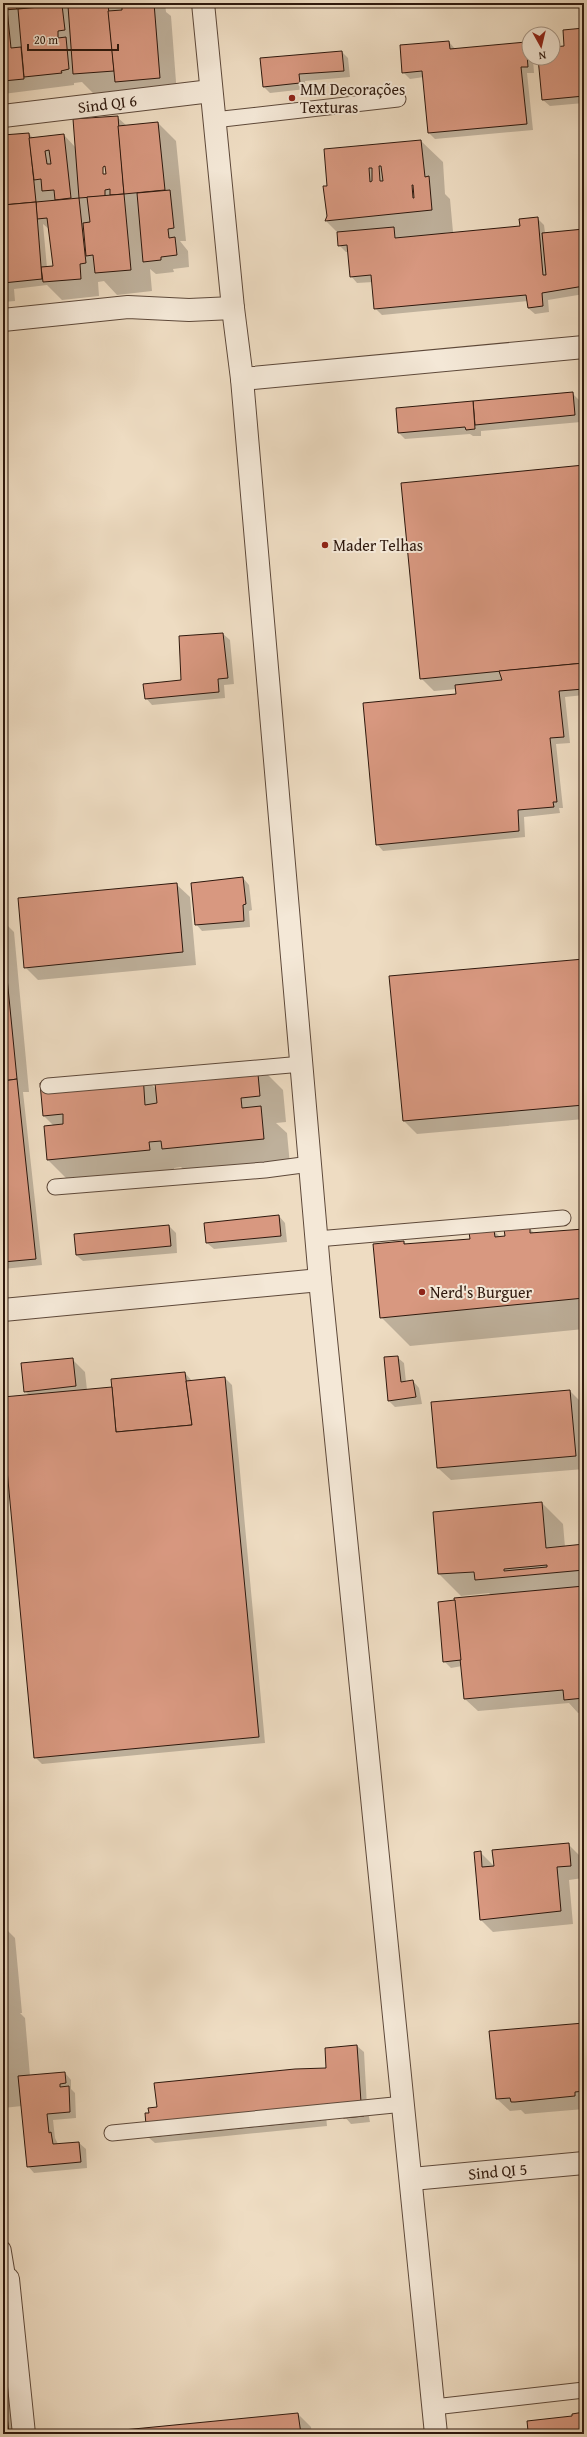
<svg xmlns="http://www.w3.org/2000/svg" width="587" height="2437" viewBox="0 0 587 2437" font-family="'Gentium Book Plus',serif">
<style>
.shadow{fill:#0003;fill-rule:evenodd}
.building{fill:#d89880;stroke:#2e180d;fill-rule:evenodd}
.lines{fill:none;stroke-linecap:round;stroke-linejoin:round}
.lane-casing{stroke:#5e493a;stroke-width:17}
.street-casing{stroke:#5e493a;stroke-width:24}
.lane{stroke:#f4e8d7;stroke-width:15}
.street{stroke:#f4e8d7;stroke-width:22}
.poi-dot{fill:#8f2418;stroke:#f4e8d7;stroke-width:1.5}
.labels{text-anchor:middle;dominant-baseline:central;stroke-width:4;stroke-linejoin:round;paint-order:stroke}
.poi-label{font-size:16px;fill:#2e180d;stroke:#f4e8d7;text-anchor:start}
.street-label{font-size:16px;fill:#2e180d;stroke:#f4e8d7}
</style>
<rect width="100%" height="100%" fill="#eedcc2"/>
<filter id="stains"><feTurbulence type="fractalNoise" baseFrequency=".005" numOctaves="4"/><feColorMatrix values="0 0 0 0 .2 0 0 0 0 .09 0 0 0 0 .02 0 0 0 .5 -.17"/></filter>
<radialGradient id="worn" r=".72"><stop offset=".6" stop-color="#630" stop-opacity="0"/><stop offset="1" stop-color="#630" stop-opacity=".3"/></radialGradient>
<!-- shadow -->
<g class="shadow">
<polygon points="3,3 165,3 166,12 171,16 177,95 96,96 82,82 74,83 74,85 3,94"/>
<polygon points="584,29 584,103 550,106 543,100 539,58 553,58 553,48 565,47"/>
<polygon points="449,42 456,50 525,43 529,47 529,58 533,58 534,73 527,73 533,130 435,139 429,133 424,77 410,79 403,72"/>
<polygon points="342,52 348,58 350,77 305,81 306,89 270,93 264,87"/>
<path d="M117,117l10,9 31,-3 18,18 10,100h-6l8,10 1,16 -16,2 1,3 -18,2 -6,-5 2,22 -35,4 -13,-14 -6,1 1,14 -37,4 -15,-15 -33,4 1,12 -12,1v-166l26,-2 4,4 31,-3 12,13zM106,165l1,10h-5v-9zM43,224l7,6 4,37 -7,1z"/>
<path d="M421,141l22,21 2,32 5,5 3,33 -8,1 1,1 75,-7 16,-9 7,7 1,8 39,-3v64l-36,6 1,12 -14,2 -7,-6v-7l-146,14 -7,-7 -2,-26 -16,1 -6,-7 -3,-24h-2l-7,-7 -1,-12 -11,-11 -3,-35zM410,184h4v19z"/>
<polygon points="572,393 579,400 581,422 481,431 481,436 473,436 470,434 405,439 399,433 397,409"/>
<polygon points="584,466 584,695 565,697 570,743 556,744 563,808 559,808 560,813 524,817 525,837 383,851 377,844 457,695 457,689 434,691 421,678"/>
<polygon points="223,634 230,640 234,684 224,685 225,698 152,705 146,698 182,681"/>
<polygon points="243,878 249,885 252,910 249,911 250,927 202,931 196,924"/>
<polygon points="177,885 190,897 196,965 38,980 25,967"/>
<polygon points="3,921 14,932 29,1092 23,1092 42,1265 3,1269"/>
<polygon points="584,960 584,1119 417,1134 404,1121 391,977"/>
<polygon points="257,1064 283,1090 286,1122 276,1123 287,1133 290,1165 189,1175 181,1167 174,1168 175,1175 74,1186 48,1160 54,1126 44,1116 142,1075 156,1089"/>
<polygon points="279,1216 285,1223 287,1242 214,1249 207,1243"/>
<polygon points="169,1226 176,1233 177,1253 83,1261 76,1255"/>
<polygon points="529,1228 535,1234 584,1230 584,1329 410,1346 381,1317 404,1242 407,1245 471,1240 494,1231 501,1238"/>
<polygon points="397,1357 404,1363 406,1382 413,1381 419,1388 422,1404 395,1407 389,1401"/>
<polygon points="72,1359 85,1372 87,1390 113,1388 185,1373 192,1381 225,1378 232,1385 265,1743 42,1764 35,1757 3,1398 30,1396 25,1391"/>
<polygon points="570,1391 583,1404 584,1469 451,1480 438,1468"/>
<polygon points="542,1503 563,1524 565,1547 584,1545 584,1712 578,1713 569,1703 478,1711 465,1699 462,1666 451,1668 444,1661 492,1596 489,1593 461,1596 439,1574 434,1513"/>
<polygon points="568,1844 581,1857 583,1878 569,1880 573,1924 493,1932 480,1919 480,1852 495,1867"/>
<polygon points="3,1848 8,1903 3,1904"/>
<polygon points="3,1926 15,1938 22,2013 20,2013 25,2018 30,2076 65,2073 71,2080 71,2089 75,2093 76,2118 53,2120 55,2138 58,2144 79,2143 86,2149 87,2168 34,2173 28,2166 22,2106 3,2108"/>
<polygon points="584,2024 584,2109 525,2114 521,2110 510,2111 497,2099"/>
<polygon points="357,2046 364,2052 367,2107 370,2122 351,2124 345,2117 326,2116 327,2126 155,2143 148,2137 327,2069"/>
<polygon points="3,2322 20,2434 3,2434"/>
<polygon points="298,2414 311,2427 312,2434 93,2434"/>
</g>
<!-- building -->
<g class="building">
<polygon points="3,3 16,3 17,9 3,10"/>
<polygon points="16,3 54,3 54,5 17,9"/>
<polygon points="108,3 114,71 73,74 68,6 71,4"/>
<polygon points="122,3 154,3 160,78 115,82 108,11 122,10"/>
<polygon points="62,5 65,30 58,31 58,38 66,37 69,69 61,71 62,73 24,77 18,9"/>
<polygon points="7,9 11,48 21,47 24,79 3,81 3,10"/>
<polygon points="584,28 584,96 542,100 538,58 553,58 553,47 564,46 563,30"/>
<polygon points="449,41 450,49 526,42 528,67 521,67 527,124 428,133 422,71 402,73 400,45"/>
<polygon points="342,51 344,71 299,74 300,83 263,87 260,58"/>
<path d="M118,116l6,78 -14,1v-6l-5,1v6l-26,2 -6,-79zM105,166l1,8h-3v-7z"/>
<polygon points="158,122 165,190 124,194 118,126"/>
<polygon points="29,133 36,202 3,205 3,135"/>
<path d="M64,134l7,64 -16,2 -1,-10 -12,1 -1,-12 -7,1 -5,-42zM49,150l2,14h-4l-2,-13z"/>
<path d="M421,140l4,37 4,-1 3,34 -107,11 2,-5 -4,-30h4l-3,-37zM379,166h2l2,15h-3zM369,168h3v13l-2,1zM412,185h1l1,13h-1z"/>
<polygon points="170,190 174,228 168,229 169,238 175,237 177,255 161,257 161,260 143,262 137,193"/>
<polygon points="124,194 131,270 95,273 93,255 86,256 83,223 90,222 87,197"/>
<polygon points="79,198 86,263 80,264 81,279 43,282 41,267 53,266 47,218 37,219 36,202"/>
<polygon points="36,202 42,279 3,283 3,205"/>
<polygon points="538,217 543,275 546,275 542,233 584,229 584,286 542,293 543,306 528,308 526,295 374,309 371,275 350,277 347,245 338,246 337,232 394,227 395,238 520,226 519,219"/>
<polygon points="573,392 575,415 475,425 473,401"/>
<polygon points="473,401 475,429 466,430 465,427 398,433 396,408"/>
<polygon points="584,465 584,663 420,679 401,483"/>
<polygon points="223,633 228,678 218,679 219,692 145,699 143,684 181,680 179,636"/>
<polygon points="584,663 584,689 559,691 564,737 550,738 557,802 553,802 554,807 518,810 519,831 376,845 363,703 456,694 455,685 502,680 499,671"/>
<polygon points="243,877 246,904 243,905 244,921 195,925 191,883"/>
<polygon points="177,883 183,952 24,968 18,898"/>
<polygon points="3,937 17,1079 3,1081"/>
<polygon points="584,959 584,1105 403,1121 389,976"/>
<polygon points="257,1063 260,1096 241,1098 242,1108 261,1106 264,1139 162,1149 161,1141 149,1142 150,1150 47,1160 44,1126 63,1124 63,1114 43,1116 40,1083 143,1074 145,1105 157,1103 154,1073"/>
<polygon points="17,1079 36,1259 3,1262 3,1081"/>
<polygon points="279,1215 281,1236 206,1243 204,1223"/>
<polygon points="169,1225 171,1246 76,1255 74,1234"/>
<polygon points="530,1227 530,1233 584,1229 584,1298 380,1318 373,1244 404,1241 404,1244 470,1239 469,1232 494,1230 495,1237 505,1236 504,1229"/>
<polygon points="398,1356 401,1382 413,1380 416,1397 388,1401 384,1357"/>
<polygon points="73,1358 76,1386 24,1392 21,1363"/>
<polygon points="185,1372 192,1425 116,1432 111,1379"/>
<polygon points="225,1377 259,1737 34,1758 3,1427 3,1397 112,1387 116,1432 192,1425 186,1381"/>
<polygon points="570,1390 576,1456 437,1468 431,1402"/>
<path d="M542,1502l4,46 38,-4v26l-109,10 -1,-8 -36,2 -5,-62zM547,1565v2l-43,4v-2z"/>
<polygon points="584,1586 584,1698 564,1700 563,1690 464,1699 454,1598"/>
<polygon points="455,1600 461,1660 443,1662 438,1602"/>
<polygon points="569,1843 571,1866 557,1867 561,1911 480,1920 474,1852 481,1851 482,1867 494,1866 492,1850"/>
<polygon points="584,2023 584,2091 575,2092 575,2096 515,2102 511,2102 510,2098 496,2099 489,2031"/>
<polygon points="357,2045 361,2102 362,2102 364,2116 344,2118 320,2110 321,2120 147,2137 145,2113 149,2113 148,2108 157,2107 154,2083 295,2069 326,2068 325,2048"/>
<polygon points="3,2056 5,2078 3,2078"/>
<polygon points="65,2072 66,2083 60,2084 60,2087 69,2086 70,2112 47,2114 49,2133 51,2132 53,2144 79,2142 81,2162 27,2167 18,2076"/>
<polygon points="3,2370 6,2397 3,2397"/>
<polygon points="3,2397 5,2397 9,2434 3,2434"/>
<polygon points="584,2412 584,2434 517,2434 528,2431 527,2421 572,2416 572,2414"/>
<polygon points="298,2413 301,2434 82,2434"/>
</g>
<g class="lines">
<!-- lane casing -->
<g class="lane-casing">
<g id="lane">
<polyline points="214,120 398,99"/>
<polyline points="48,1086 302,1064"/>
<polyline points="55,1187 265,1170 310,1164"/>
<polyline points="317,1239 563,1218"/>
<polyline points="112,2133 404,2104"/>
<polyline points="3,2249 8,2279"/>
<polyline points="434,2407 584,2390"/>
</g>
</g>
<!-- street casing -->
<g class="street-casing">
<g id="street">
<polyline points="203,3 233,308 242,379 320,1280 436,2434"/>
<path id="s1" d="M3,116l208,-25"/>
<polyline points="3,320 128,307 189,310 233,308"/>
<polyline points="242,379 584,347"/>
<polyline points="3,1310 320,1280"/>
<path id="s2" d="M412,2179l172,-16"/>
<polyline points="3,2279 8,2279 24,2434"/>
</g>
</g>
<!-- lane -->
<use href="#lane" class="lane"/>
<!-- street -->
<use href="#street" class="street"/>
</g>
<!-- markers -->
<g class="poi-dot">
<circle cx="292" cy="98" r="4"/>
<circle cx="325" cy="545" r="4"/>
<circle cx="422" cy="1292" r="4"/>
</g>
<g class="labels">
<!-- poi labels -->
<g class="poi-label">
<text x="300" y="89">MM Decorações<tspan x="300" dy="18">Texturas</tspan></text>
<text x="333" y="545">Mader Telhas</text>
<text x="430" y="1292">Nerd's Burguer</text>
</g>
<!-- street labels -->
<g class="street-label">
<text stroke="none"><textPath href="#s1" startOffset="105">Sind QI 6</textPath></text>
<text stroke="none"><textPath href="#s2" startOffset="86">Sind QI 5</textPath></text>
</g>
</g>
<!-- margin -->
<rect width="587" height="2437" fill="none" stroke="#eedcc2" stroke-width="16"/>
<rect x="4" y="4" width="579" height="2429" fill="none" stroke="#2e180d" stroke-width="2"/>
<rect x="8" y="8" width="571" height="2421" fill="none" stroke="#2e180d"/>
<!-- north arrow -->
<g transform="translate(541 46) rotate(172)"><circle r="19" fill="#f4e8d7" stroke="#a59586"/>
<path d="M0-3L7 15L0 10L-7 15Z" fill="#8f2418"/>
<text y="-6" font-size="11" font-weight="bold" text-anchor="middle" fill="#2e180d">N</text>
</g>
<!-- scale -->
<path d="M28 44v6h90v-6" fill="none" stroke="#2e180d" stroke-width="2"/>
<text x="34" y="44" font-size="12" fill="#2e180d" stroke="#f4e8d7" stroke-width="3" paint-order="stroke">20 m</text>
<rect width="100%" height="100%" filter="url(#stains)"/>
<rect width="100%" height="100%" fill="url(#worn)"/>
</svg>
